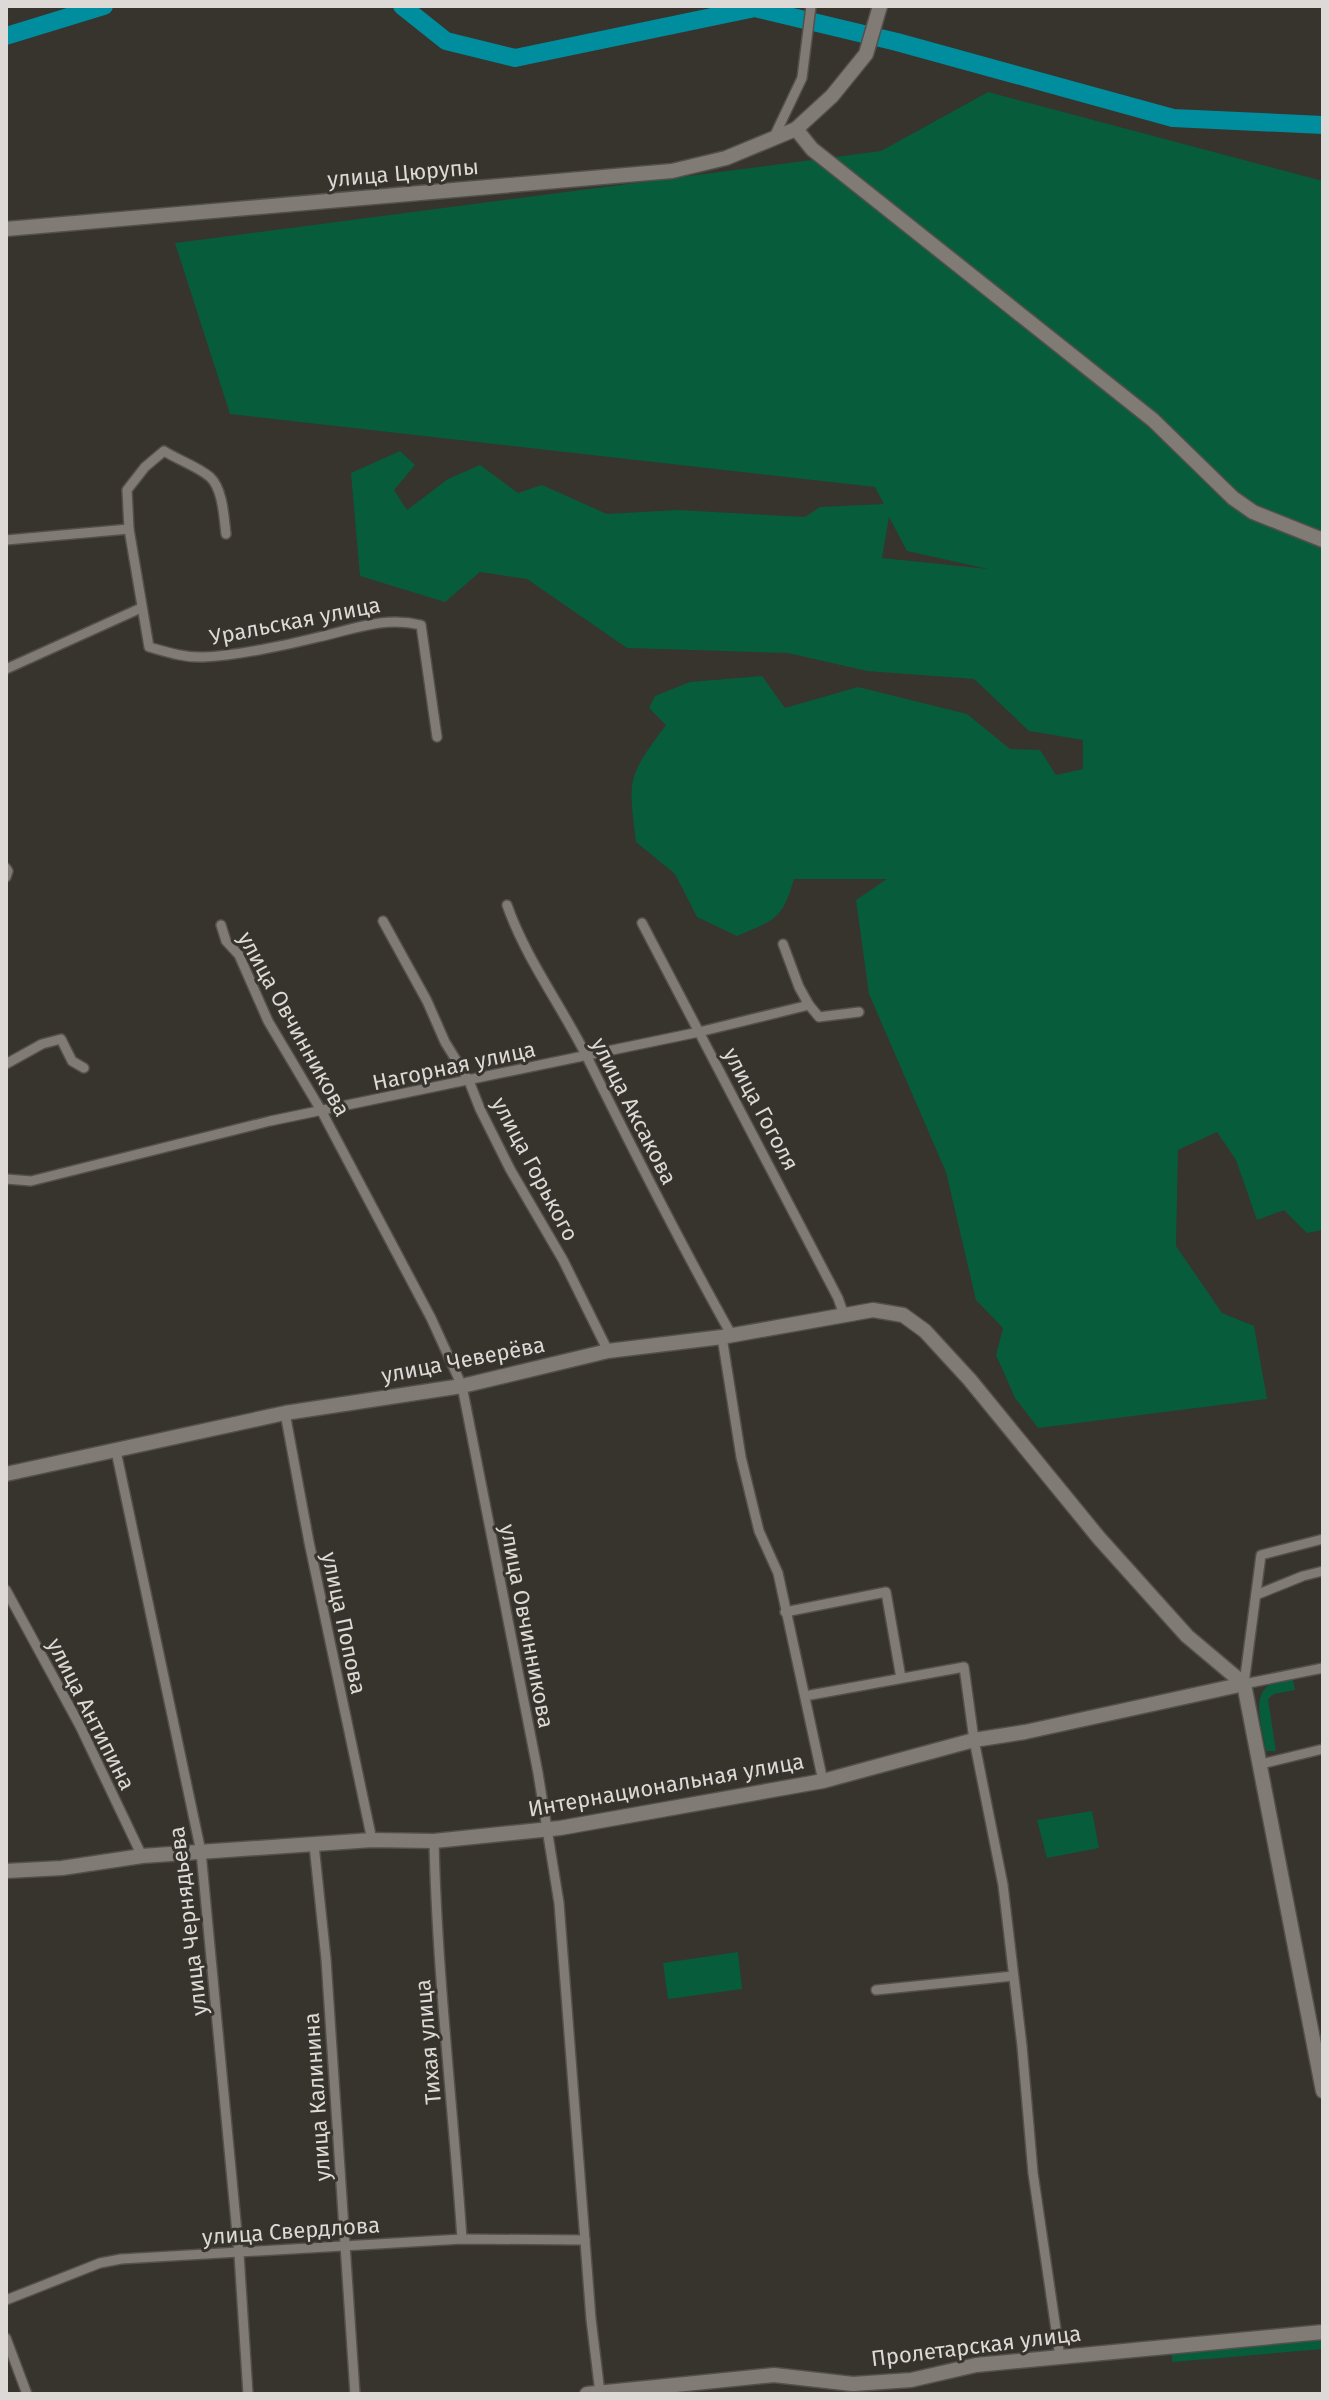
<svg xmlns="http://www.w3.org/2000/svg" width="1329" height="2400" viewBox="0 0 1329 2400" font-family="'Fira Sans',sans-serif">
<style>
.green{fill:#075c3c;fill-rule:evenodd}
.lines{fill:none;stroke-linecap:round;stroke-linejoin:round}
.river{stroke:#008d9e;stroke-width:18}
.street-casing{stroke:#53504c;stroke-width:12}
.secondary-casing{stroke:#53504c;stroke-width:17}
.street{stroke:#807b75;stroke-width:9}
.secondary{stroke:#807b75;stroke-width:14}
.labels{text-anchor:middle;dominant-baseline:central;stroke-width:6;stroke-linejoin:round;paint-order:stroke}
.street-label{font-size:22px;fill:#dcd9d6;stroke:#37332d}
</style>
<rect width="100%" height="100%" fill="#37332d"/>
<!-- green -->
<g class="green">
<path d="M988,92l335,89v1049l-16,3 -23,-23 -27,10 -21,-60 -19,-28 -39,18 -2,96 46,67 32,13 13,73 -229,29 -23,-30 -19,-43 7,-27 -27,-28 -30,-128 -77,-178 -13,-94 31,-21h-93c-12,41 -19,41 -57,57l-40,-19 -22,-43 -39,-32c-8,-65 -9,-64 30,-117l-17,-17 6,-12 35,-14 72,-6 23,32 73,-21 109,27 43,35 30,1 16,25 27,-6v-29l-54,-9 -55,-52 -107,-8 -79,-18 -161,-5 -100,-69 -47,-7 -35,30 -85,-26 -9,-103 49,-22 15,14 -21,25 13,20 41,-31 32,-14 38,28 24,-8 65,29 70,-4 128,7 15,-10 64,-3 -9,-17 -645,-73 -55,-171 706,-92zM889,517l18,34 81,18 -106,-11z"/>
<path d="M1293,1680l2,10 -21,4 -6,5 8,52h-10c-5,-31 -22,-72 27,-71z"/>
<polygon points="1092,1811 1099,1848 1047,1858 1037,1820"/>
<polygon points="738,1952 742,1989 668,1999 663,1963"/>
<polygon points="1323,2339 1323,2349 1172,2362 1172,2355 1179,2352"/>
</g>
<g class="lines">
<!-- river -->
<g class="river">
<polyline points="402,6 446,41 515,58 755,8 897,42 1173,118 1323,125"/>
<polyline points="6,36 104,6"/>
</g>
<!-- street casing -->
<g class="street-casing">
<g id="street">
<polyline points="773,139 802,78 811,6"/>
<path d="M226,534c-2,-16 -3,-45 -16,-57 -13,-11 -32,-17 -46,-26l-19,16 -18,23 2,39 20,118c18,5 36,11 54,10 32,-1 84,-12 116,-20 35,-8 65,-21 102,-12l16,112"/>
<polyline points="6,540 129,529"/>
<polyline points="6,669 141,608"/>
<polyline points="6,868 8,871 6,877"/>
<path d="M507,905c19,54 54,100 80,152 46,93 93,186 144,277"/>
<polyline points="383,921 427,1001 445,1042 469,1081 480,1109 510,1169 563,1260 608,1351"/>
<polyline points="642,923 838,1298 844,1315"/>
<polyline points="221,925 226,941 239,955 268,1021 322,1112 431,1318 462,1386 538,1773 559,1903 591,2319 600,2393"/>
<polyline points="783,944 799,987 809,1005"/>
<polyline points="6,1064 42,1044 61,1039 72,1061 84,1068"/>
<polyline points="6,1179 31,1181 270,1121 699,1032 809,1005 819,1017 859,1012"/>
<polyline points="722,1337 741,1457 759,1531 778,1573 823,1781"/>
<polyline points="285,1413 309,1542 372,1840"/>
<polyline points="116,1451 201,1852 239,2254 248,2394"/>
<polyline points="1323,1539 1261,1555 1244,1684 1323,1668"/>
<polyline points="6,1590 80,1726 142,1856"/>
<polyline points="1256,1595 1303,1576 1323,1571"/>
<polyline points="785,1612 886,1592 901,1678"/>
<polyline points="805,1696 964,1667 974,1740 1003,1885 1022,2046 1033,2173 1060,2357"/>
<polyline points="1261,1764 1323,1749"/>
<path d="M434,1841c3,133 19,265 28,398"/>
<polyline points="314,1845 326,1959 355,2394"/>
<polyline points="876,1990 1013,1976"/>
<polyline points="6,2300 100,2263 121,2259 462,2239 585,2240"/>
<polyline points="6,2338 27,2394"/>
</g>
</g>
<!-- secondary casing -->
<g class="secondary-casing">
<g id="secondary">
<polyline points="796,129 812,149 1153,420 1233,498 1253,512 1323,540"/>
<polyline points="6,229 672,171 726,158 796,129 832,96 866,54 880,6"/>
<polyline points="6,1474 285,1413 462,1386 608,1351 722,1337 873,1310 903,1315 925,1331 970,1380 1099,1538 1187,1636 1244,1684"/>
<polyline points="1244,1684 1323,2091"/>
<polyline points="6,1871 62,1868 142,1856 372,1840 434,1841 560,1828 823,1781 974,1740 1025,1732 1244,1684"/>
<polyline points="587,2394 774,2375 853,2384 911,2380 976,2365 1323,2332"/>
</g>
</g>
<!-- street -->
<use href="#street" class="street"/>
<!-- secondary -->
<use href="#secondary" class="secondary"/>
</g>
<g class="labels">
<!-- street labels -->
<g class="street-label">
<text transform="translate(403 173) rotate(-5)">улица Цюрупы</text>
<text transform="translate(295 621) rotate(-11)">Уральская улица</text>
<text transform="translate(294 1024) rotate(61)">улица Овчинникова</text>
<text transform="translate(454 1066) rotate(-12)">Нагорная улица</text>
<text transform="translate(761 1109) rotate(62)">улица Гоголя</text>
<text transform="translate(634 1111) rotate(63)">улица Аксакова</text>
<text transform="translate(535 1169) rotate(62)">улица Горького</text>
<text transform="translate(463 1360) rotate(-11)">улица Чеверёва</text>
<text transform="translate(344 1623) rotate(78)">улица Попова</text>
<text transform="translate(527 1626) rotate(79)">улица Овчинникова</text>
<text transform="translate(91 1714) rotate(63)">улица Антипина</text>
<text transform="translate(666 1785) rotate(-10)">Интернациональная улица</text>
<text transform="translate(188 1921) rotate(-97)">улица Чернядьева</text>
<text transform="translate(428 2042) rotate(-95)">Тихая улица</text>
<text transform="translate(317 2097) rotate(-94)">улица Калинина</text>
<text transform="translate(291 2231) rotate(-4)">улица Свердлова</text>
<text transform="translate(976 2346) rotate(-7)">Пролетарская улица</text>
</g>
</g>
<!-- border -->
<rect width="1329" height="2400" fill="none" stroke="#dcd9d6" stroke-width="16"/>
</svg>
